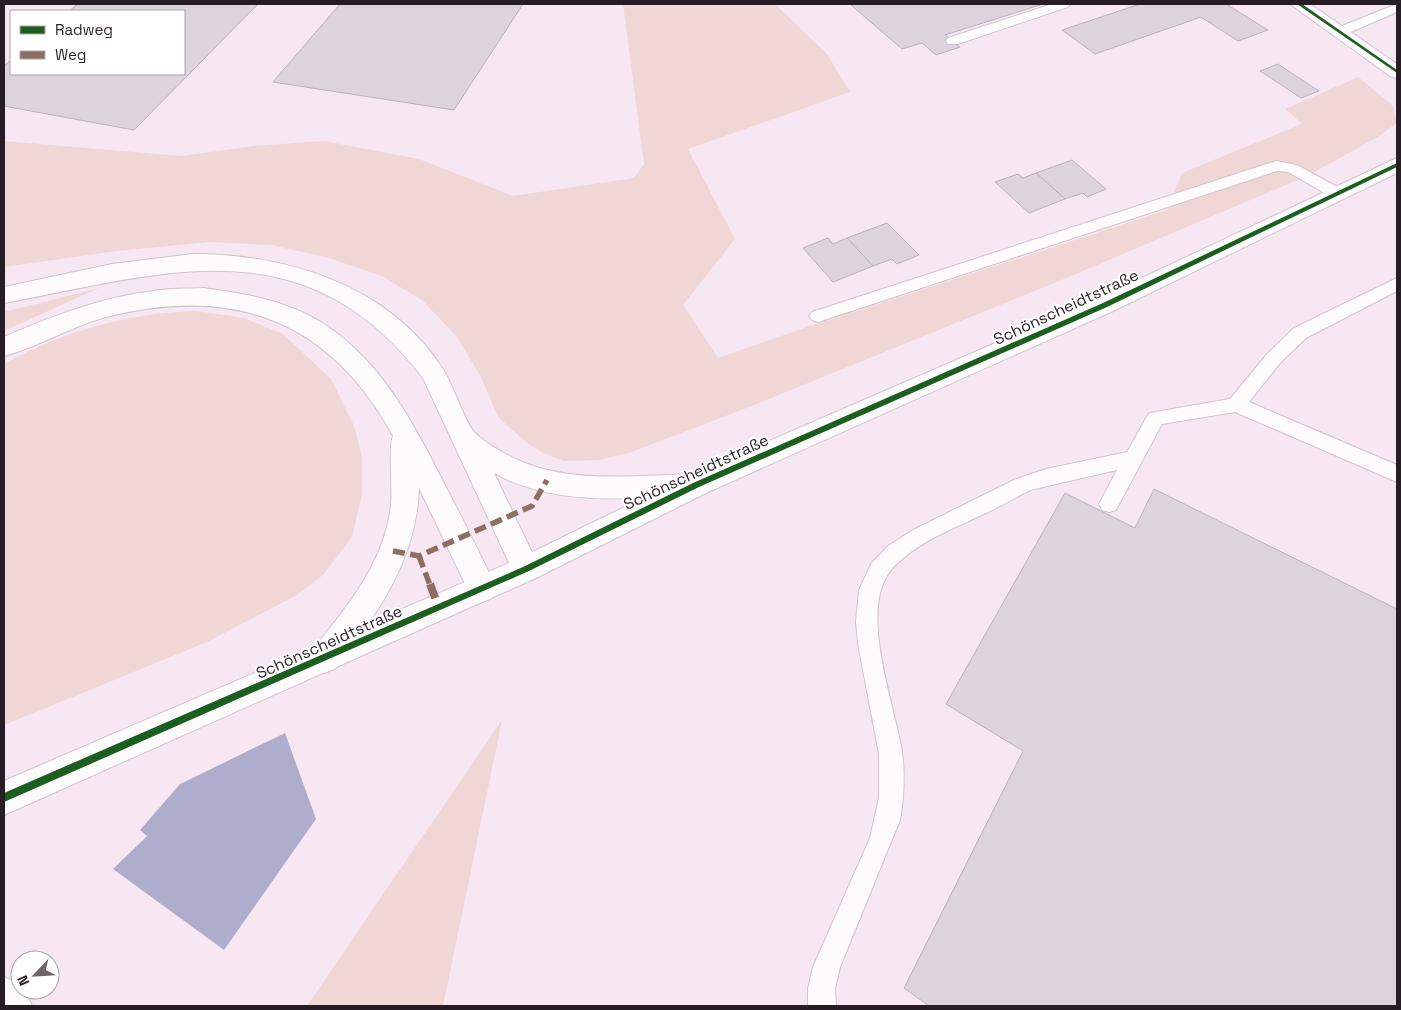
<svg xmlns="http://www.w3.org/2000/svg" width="1401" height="1010" viewBox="0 0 1401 1010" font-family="'Space Grotesk',sans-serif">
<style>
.green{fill:#f0d6d5}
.water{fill:#aeaecc}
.building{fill:#dcd3dd;stroke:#bbb2bc}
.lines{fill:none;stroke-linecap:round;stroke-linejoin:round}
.service-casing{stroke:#d0c4cc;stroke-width:2}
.minor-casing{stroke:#d0c4cc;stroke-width:2}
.tertiary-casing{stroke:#d0c4cc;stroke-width:2}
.motorway-casing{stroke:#d0c4cc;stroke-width:2}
.service{fill:#fefbfd;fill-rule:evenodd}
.minor{fill:#fefbfd;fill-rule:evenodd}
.tertiary{fill:#fefbfd;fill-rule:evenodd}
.motorway{fill:#fefbfd;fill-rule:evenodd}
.quiet-far1{stroke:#8d6e63;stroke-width:5.5;stroke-dasharray:12 5.5;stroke-linecap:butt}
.quiet{stroke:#8d6e63;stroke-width:8;stroke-dasharray:15 8;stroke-linecap:butt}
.cycleway-casing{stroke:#fff;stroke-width:3}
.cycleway{fill:#1b5e20;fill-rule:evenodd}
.labels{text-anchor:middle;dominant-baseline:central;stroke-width:4.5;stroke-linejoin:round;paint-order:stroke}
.street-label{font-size:16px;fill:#271d24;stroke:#fff}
</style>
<rect width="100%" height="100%" fill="#f7e7f2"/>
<!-- green -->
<g class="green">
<polygon points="623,4 775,4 827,54 850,92 688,149 735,239 683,305 718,358 810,326 1167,210 1182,173 1302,124 1286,109 1358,77 1393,106 1397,123 1376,138 1307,176 1064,279 749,407 629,453 598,460 564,461 543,453 527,443 498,417 481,377 457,337 423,301 384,277 329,258 271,245 210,242 117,251 4,267 4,141 182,156 254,146 324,141 419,159 513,196 634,178 644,164"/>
<polygon points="99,288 4,331 4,312"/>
<path d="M196,311l48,7 39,16 48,45 23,47 8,32v35l-10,44 -28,37 -27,21 -90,47 -203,83v-361c60,-33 123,-51 192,-53z"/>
<polygon points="502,720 443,1006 307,1006"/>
</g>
<!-- water -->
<polygon class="water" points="285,733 316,819 224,950 113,869 147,836 140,830 180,784"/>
<!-- building -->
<g class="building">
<polygon points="78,4 258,4 134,130 4,106 4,66 11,60 11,74 184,74 184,11 69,11"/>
<polygon points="340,4 523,4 454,110 273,82"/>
<polygon points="855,4 1043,4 945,35 960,47 936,55 922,43 902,49 851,5"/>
<polygon points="1140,4 1226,4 1268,30 1238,41 1201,17 1095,54 1062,30"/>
<polygon points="1278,64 1319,91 1301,98 1260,71"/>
<polygon points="1072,160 1106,189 1087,197 1083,193 1065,199 1036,173"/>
<polygon points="1036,173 1065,199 1029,213 995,182 1018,174 1023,178"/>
<polygon points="887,223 919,255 897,264 892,259 873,266 847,238"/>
<polygon points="828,238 833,244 847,238 873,266 833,282 803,248"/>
<polygon points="1154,489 1397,609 1397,1006 929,1006 904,988 1023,751 946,704 1065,493 1135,528"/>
</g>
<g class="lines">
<!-- service casing -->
<g class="service-casing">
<g id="service">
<polygon points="1052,4 1070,4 1068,7 958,44 948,44 946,41 948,38"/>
<polygon points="1397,4 1397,12 1344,35 1339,36 1332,32 1334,29"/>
<polygon points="1276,161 1297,165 1343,190 1346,194 1343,198 1333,198 1288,172 1277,171 824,320 818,322 812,320 809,316 812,312"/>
<path d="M1397,278v13l-91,47 -26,25 -31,39 148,63v17l-162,-70 -73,12 -46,86 -7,2 -7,-2 -3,-6 18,-34 -87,20c-15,8 -29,16 -44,23 -31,15 -70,29 -94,56 -35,40 3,135 10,183 3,23 2,45 -2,68l-60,147 -5,22 1,17h-28v-17l5,-22 57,-129 9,-40v-44l-21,-110 -2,-22 3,-32 12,-26 17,-18 25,-16 103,-51 30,-10 81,-17 22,-39 81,-14 38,-46 26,-25z"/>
</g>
</g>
<!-- minor casing -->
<g class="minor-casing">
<polygon id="minor" points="1290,4 1310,4 1397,64 1397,78 1390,76"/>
</g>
<!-- tertiary casing -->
<g class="tertiary-casing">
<polygon id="tertiary" points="1397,158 1397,173 1113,311 706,493 536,578 4,815 4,781 516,560 686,477 1097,299"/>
</g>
<!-- motorway casing -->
<g class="motorway-casing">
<g id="motorway">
<path d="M193,254c94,0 194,31 248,112 11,15 24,57 34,67 12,11 31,22 45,28 53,23 120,14 176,13l10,3 4,8 -4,8 -10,3c-66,2 -141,11 -202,-23l46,96 -4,9 -10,4 -10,-4 -93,-200c-119,-155 -257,-105 -419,-75v-16l108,-23z"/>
<path d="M204,288c35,5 70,10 102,26 71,35 108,110 142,177 17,32 33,65 49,98l-5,9 -10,4 -10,-4 -53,-110c-2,71 -42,127 -84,181l-11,4 -11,-4 -4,-10 4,-10c35,-43 72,-88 78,-144 2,-16 -3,-59 2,-69 -64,-117 -160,-151 -287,-119 -35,9 -67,30 -102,39v-19c48,-21 98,-40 150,-46 16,-3 33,-2 50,-3z"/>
<polygon points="4,977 17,983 20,990 26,993 32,1006 4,1006"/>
</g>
</g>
<!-- service -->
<use href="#service" class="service"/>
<!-- minor -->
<use href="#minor" class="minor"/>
<!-- tertiary -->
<use href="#tertiary" class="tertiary"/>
<!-- motorway -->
<use href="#motorway" class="motorway"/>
<!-- quiet-far1 -->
<g class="quiet-far1">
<polyline points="393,551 419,556 532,506 547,480"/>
<polyline points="419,556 430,585"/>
</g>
<!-- quiet -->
<polyline class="quiet" points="430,584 439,608"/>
<!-- cycleway casing -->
<g class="cycleway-casing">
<g id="cycleway">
<polygon points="1297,4 1302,4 1397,70 1397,73"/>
<polygon points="1397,163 1397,167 1107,307 699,487 529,571 4,802 4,793 523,567 693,483 1103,303"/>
</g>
</g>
<!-- cycleway -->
<use href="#cycleway" class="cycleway"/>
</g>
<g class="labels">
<!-- street labels -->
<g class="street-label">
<text transform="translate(1066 307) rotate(-25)">Schönscheidtstraße</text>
<text transform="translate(696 472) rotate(-25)">Schönscheidtstraße</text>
<text transform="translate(329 642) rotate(-24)">Schönscheidtstraße</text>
</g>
</g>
<!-- border -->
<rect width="1401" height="1010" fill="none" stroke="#271d24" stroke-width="10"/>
<!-- legend -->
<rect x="10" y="10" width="175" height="65" fill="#ffffff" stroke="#a9a5a7"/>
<rect x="20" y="26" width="25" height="8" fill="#1b5e20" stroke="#a9a5a7"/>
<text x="55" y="35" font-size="15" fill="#271d24">Radweg</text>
<rect x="20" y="51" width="25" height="8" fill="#8d6e63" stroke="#a9a5a7"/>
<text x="55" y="60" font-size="15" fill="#271d24">Weg</text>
<!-- north arrow -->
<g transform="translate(35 975) rotate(245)"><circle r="24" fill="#ffffff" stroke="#a9a5a7"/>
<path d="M0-4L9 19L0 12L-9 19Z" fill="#70646c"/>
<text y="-8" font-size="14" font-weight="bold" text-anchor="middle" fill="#271d24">N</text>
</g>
</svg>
